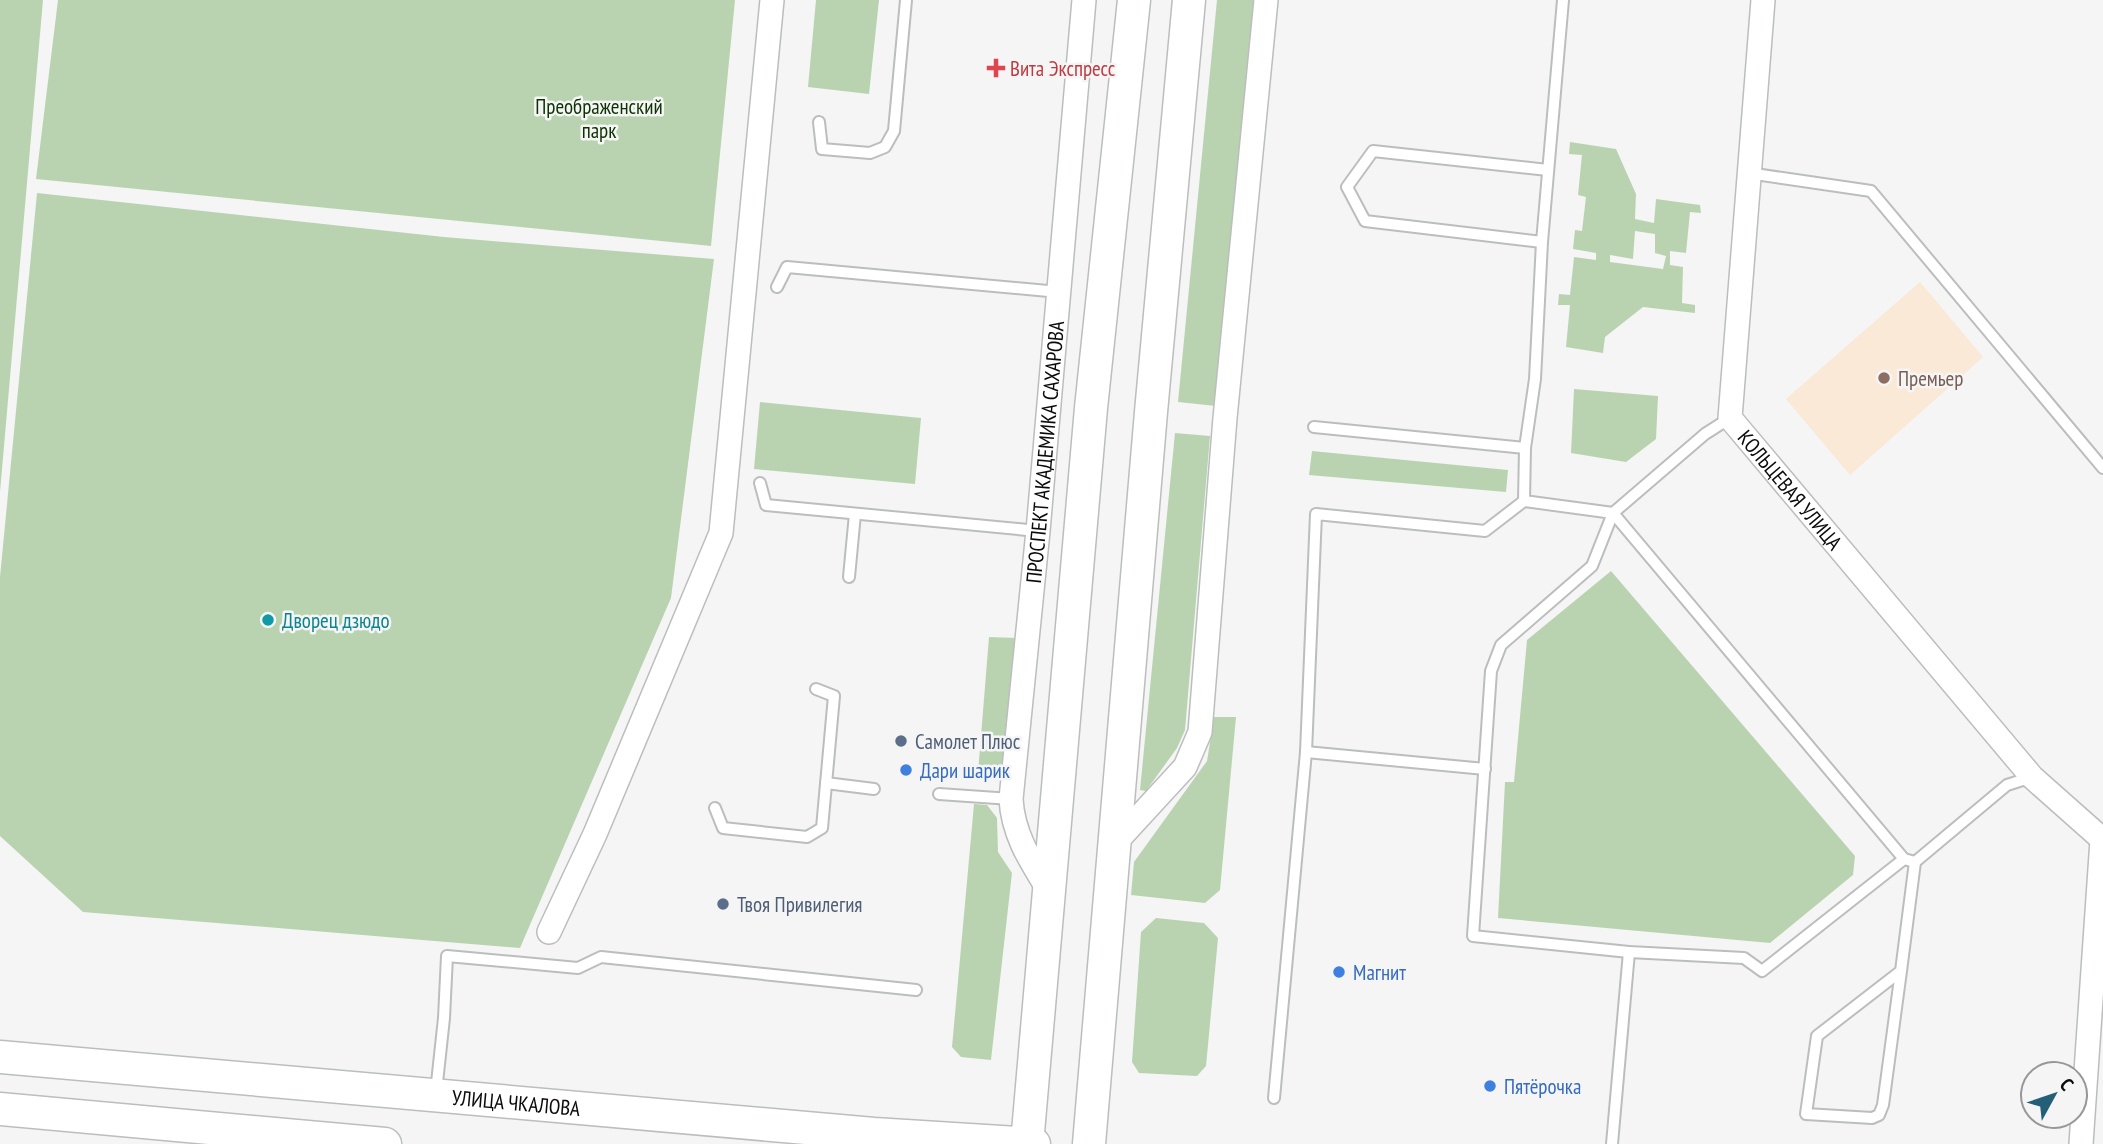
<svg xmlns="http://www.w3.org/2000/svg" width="2103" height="1144" viewBox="0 0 2103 1144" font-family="'PT Sans Narrow',sans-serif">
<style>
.education{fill:#f9e9d6}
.green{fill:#b9d3b1;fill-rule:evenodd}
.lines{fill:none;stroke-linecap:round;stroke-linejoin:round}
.lane-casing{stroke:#bcbdbd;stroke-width:14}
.street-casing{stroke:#bcbdbd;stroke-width:26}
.secondary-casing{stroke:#bcbdbd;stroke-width:35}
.lane{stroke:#fff;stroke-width:10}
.street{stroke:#fff;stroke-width:23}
.secondary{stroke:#fff;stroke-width:32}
.health-dot{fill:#e0444e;stroke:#f5f5f6;stroke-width:2.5}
.education-dot{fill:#8d6e63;stroke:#f5f5f6;stroke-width:2.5}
.culture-dot{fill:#0f9aa8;stroke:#f5f5f6;stroke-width:2.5}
.service-dot{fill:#5c6f8a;stroke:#f5f5f6;stroke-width:2.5}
.shop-dot{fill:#3f7fe0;stroke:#f5f5f6;stroke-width:2.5}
.labels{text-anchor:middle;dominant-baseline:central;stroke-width:5;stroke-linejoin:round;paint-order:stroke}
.health-label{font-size:21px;fill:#be3a42;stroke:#f5f5f6;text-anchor:start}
.park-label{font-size:21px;fill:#0d3400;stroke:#f5f5f6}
.education-label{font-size:21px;fill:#785e54;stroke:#f5f5f6;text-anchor:start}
.street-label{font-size:21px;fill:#0b0b0c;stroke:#f5f5f6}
.culture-label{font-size:21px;fill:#0d838f;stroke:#f5f5f6;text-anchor:start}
.service-label{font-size:21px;fill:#4e5e75;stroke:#f5f5f6;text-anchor:start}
.shop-label{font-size:21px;fill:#366cbe;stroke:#f5f5f6;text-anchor:start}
</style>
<rect width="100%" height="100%" fill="#f5f5f6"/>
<!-- education -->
<polygon class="education" points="1920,282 1983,357 1850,475 1786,399"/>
<!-- green -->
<g class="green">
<polygon points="0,0 43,0 0,492"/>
<polygon points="58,0 735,0 711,246 36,179"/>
<polygon points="816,0 879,0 869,94 808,87"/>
<polygon points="1217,0 1254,0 1216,406 1178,402"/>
<path d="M1570,142l46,7 20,45 -1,25 19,4 2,-24 44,6 1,8 -11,-1 -4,41 -16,-2v14l13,2 -1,36 13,2v8l-52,-6 -38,30 -2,16 -37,-6 4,-42h-12l1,-11 11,1 4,-38 22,3v-7l-23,-4 2,-19 7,1 4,-34 -8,-2 4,-40 -13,-1zM1635,231l20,3v19l11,3 -3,13 -53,-7v-7l23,4z"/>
<polygon points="37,193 444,237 714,259 671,598 520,948 83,912 0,836 0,577"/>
<polygon points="1574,389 1658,396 1656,439 1626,462 1571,453"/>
<polygon points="760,402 921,418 915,484 754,469"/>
<polygon points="1175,433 1210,436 1185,730 1177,748 1146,791 1140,790"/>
<polygon points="1312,451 1508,470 1506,492 1309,475"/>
<polygon points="1611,571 1855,856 1853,875 1770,943 1498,918 1505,782 1514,782 1527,640"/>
<polygon points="989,637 1017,638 1002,763 992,774 978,773"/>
<polygon points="1214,717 1236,717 1220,890 1205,903 1131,895 1134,862 1207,761"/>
<polygon points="974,804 987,805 997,818 998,852 1012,873 991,1060 961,1057 952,1047"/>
<polygon points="1156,918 1204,923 1218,938 1206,1066 1197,1076 1139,1073 1132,1062 1141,932"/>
</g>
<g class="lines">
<!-- lane casing -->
<g class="lane-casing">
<g id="lane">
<polyline points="1563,0 1542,242 1535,379 1525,448 1524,501 1613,513 1592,566 1501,645 1491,671 1473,936 1629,952 1744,958 1762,971 1904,859"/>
<polyline points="819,122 822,149 870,153 885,147 894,131 906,0"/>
<polyline points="1748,173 1871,191 2103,468"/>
<polyline points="1542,242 1365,221 1347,187 1373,151 1548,170"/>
<polyline points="777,287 787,267 1059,292"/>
<polyline points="1730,418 1705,434 1613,513 1904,859 1915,862 2007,785 2032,777"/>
<polyline points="1314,427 1525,448"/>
<polyline points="760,483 766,505 1038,531"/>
<polyline points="849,577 855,514"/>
<polyline points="1306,752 1485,769"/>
<polyline points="826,783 874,789"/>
<polyline points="939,794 1011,799"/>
<polyline points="715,808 723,828 807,837 822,828 834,696 816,689"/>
<polyline points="1901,971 1883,1105 1879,1115 1872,1118 1806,1114 1817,1036 1901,971 1915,862"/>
<polyline points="436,1092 444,1018 447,956 578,968 601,957 916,990"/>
<polyline points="1274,1098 1306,752 1316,514 1485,531 1524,501"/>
<polyline points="1612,1144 1629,952"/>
</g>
</g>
<!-- street casing -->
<g class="street-casing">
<g id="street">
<path id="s1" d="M1763,0l-33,418 302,359 71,63"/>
<polyline points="1116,842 1185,767 1200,732 1225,418 1266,0"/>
<path id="s2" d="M1051,894c-19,-31 -38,-58 -40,-95l27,-268 46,-531"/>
<polyline points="549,932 595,834 721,533 772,0"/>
<polyline points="2081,1144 2102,840"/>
</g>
</g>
<!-- secondary casing -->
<g class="secondary-casing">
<g id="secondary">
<path id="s3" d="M0,1057l874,77 160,10"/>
<polyline points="0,1109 385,1144"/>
<polyline points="1027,1144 1091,408 1134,0"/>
<polyline points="1089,1144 1151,412 1189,0"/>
</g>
</g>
<!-- lane -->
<use href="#lane" class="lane"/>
<!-- street -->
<use href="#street" class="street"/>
<!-- secondary -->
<use href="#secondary" class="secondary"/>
</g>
<!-- markers -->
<path class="health-dot" d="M992.5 57.5h7v7h7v7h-7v7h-7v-7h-7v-7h7z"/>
<circle class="education-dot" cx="1884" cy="378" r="7"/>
<circle class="culture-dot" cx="268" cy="620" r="7"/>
<g class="service-dot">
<circle cx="901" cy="741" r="7"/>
<circle cx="723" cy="904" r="7"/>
</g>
<g class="shop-dot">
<circle cx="906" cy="770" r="7"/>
<circle cx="1339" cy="972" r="7"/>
<circle cx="1490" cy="1086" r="7"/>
</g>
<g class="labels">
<!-- health labels -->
<g class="health-label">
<text x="1010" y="68">Вита Экспресс</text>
</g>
<!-- park labels -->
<g class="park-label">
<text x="599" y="106">Преображенский<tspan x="599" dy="24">парк</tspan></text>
</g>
<!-- education labels -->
<g class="education-label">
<text x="1898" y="378">Премьер</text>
</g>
<!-- street labels -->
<g class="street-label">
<text stroke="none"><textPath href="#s2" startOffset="453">ПРОСПЕКТ АКАДЕМИКА САХАРОВА</textPath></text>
<text stroke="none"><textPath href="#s1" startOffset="513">КОЛЬЦЕВАЯ УЛИЦА</textPath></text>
<text stroke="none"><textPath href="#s3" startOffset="518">УЛИЦА ЧКАЛОВА</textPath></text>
</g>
<!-- culture labels -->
<g class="culture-label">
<text x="282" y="620">Дворец дзюдо</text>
</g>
<!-- service labels -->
<g class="service-label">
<text x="915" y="741">Самолет Плюс</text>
<text x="737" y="904">Твоя Привилегия</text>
</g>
<!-- shop labels -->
<g class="shop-label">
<text x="920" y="770">Дари шарик</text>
<text x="1353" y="972">Магнит</text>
<text x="1504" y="1086">Пятёрочка</text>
</g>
</g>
<!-- north arrow -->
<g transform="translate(2054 1095) rotate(50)"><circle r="33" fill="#f5f5f6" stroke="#979798" stroke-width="2"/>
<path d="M0-5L12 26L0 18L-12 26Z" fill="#245f77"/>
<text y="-10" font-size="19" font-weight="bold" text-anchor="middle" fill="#0b0b0c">С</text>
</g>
</svg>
